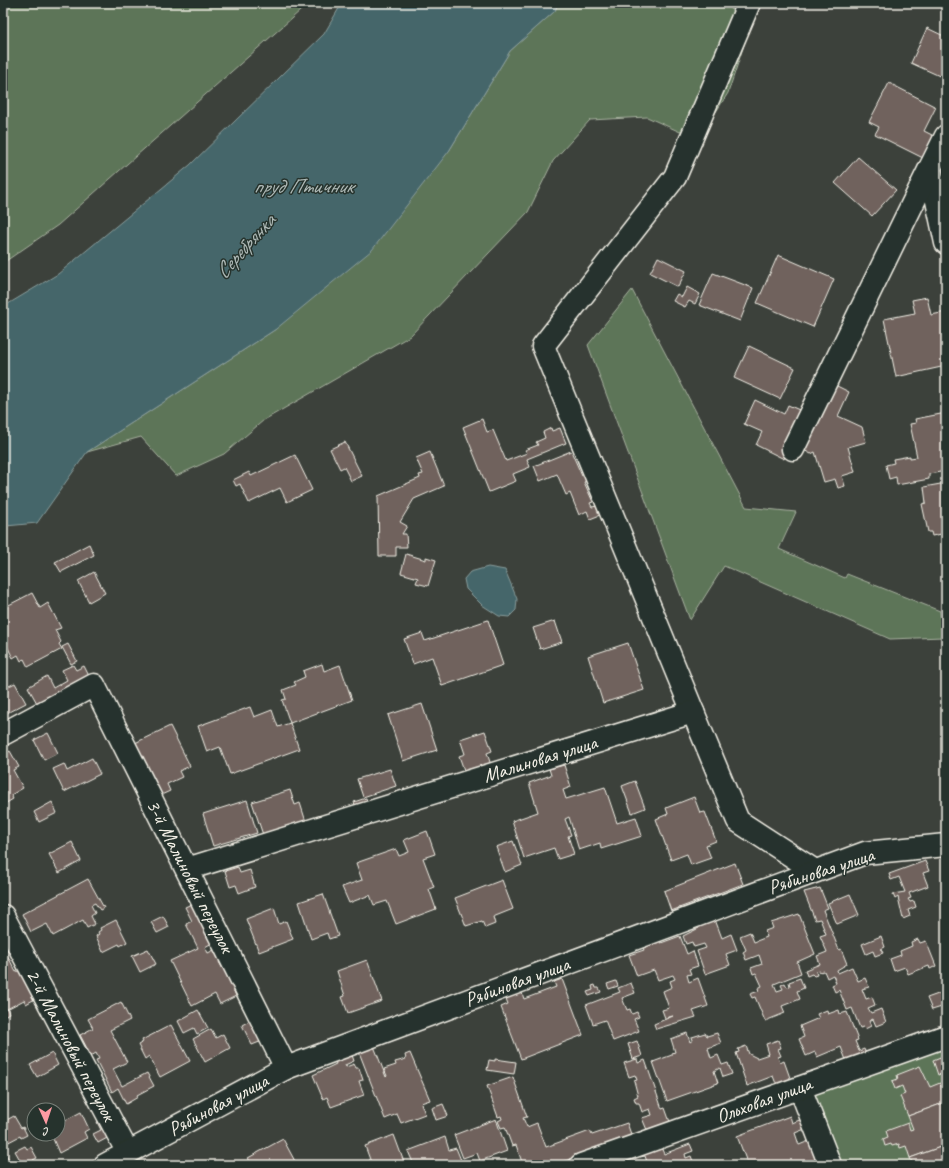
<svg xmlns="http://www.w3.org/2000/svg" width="949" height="1168" viewBox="0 0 949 1168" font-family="Caveat,sans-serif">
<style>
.green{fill:#5d7458;stroke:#a8b2a0}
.water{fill:#44666b;stroke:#8a9e9d}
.building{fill:#6f625d;stroke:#f4f1e8}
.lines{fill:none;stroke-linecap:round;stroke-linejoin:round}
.minor-casing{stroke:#f4f1e8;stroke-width:25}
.minor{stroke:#26332d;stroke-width:22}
.labels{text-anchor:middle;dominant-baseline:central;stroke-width:3;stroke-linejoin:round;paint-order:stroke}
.street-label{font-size:20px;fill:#f4f1e8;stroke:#26332d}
.water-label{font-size:21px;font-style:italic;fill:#aeb9b6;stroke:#26332d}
</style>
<rect width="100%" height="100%" fill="#3c413b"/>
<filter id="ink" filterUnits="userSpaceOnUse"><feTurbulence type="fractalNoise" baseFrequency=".025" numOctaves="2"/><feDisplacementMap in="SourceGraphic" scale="8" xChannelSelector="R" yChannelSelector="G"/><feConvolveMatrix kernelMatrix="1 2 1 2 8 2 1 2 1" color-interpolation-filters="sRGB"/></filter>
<g filter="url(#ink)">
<!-- green -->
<g class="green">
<polygon points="3,3 309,3 58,225 3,263"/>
<polygon points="558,3 729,3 745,42 728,93 698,140 647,117 590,120 553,161 528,212 410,336 264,420 224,454 176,476 141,437 87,452 276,329 449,151 510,51 555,11"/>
<polygon points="632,290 746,507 796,512 779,549 845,578 847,574 940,611 943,637 890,639 724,566 690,620 588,345"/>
<polygon points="946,1036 946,1165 830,1165 800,1088"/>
</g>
<!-- water -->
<g class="water">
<polygon points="342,3 558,3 555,11 510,51 449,151 372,250 276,329 87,452 37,523 6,526 3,523 3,307 58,274 190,165 324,34"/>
<polygon points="488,567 505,570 517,599 516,610 509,617 499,616 482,605 466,589 464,579 470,572"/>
</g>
<!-- building -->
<g class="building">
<polygon points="927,28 946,37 946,74 944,78 911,63"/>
<polygon points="889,83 936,107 924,131 934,136 923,158 875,134 879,127 869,122"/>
<polygon points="858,157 896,190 872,216 835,183"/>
<polygon points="778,255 834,279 813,327 757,303"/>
<polygon points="658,257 686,271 678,287 650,273"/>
<polygon points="713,273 753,288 740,321 699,305"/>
<polygon points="687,287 700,294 695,304 689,301 685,307 673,301 677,294 682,297"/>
<polygon points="927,297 931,315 946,312 946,366 896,377 884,319 915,313 912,300"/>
<polygon points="749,346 795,368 780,399 734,378"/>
<polygon points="833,384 849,392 838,416 862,427 866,442 848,447 855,472 842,476 845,486 838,488 835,479 824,482 815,452 811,454 802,449"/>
<polygon points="755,400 784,414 788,405 806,413 784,459 756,445 762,432 744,424"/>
<polygon points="946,413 946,471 929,474 929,479 897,485 896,477 889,479 886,465 894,463 893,459 910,456 910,458 917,457 910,424 916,423 915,419"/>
<polygon points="482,419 487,432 493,430 506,461 527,453 525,450 538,445 536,442 545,438 543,432 551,428 552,431 560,428 566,443 527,459 530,467 513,474 516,481 489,492 463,427"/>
<polygon points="345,442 362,476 351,481 344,467 340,469 330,449"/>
<polygon points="571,451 582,476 587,474 589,480 584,482 593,502 590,503 592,507 597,506 600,515 590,519 587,511 579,515 570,493 566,495 557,474 540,481 534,466"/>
<polygon points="430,452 444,486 414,499 400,522 407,526 402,534 406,534 407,547 396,547 396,556 379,556 378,496 420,478 419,475 423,474 416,458"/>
<polygon points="295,455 312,490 287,502 280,488 249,503 240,484 236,486 233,480 249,472 251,476"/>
<polygon points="946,483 946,533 932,536 931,532 928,532 922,504 926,503 924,487"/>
<polygon points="89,544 94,555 61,572 55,562"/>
<polygon points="406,554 426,560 426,557 436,560 428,586 416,583 418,578 401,573"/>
<polygon points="94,572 105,593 89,602 78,581"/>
<polygon points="32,593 40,608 48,603 61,628 55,630 61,642 59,644 62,649 28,667 24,659 21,661 18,655 13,658 3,638 3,608"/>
<polygon points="488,620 503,665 442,686 432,657 413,664 404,639 422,633 425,641"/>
<polygon points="555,621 562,642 540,649 533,628"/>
<polygon points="628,643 644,690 603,703 588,656"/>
<polygon points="68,644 77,661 71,664 62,647"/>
<polygon points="322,664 324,671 340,665 352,700 290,723 282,700 286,699 283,690 296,685 294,682 305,677 303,671"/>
<polygon points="73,665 76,670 84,666 89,676 38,705 28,687 47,676 53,688 67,680 62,670"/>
<polygon points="15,683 26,703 3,715 3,689"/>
<polygon points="422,704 437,750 403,761 388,715"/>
<polygon points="250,707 254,717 272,710 278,727 290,723 299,749 230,774 220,747 207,752 198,726"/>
<polygon points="170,726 190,766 179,771 182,777 167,784 170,791 159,796 133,744"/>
<polygon points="485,731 492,751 487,753 491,765 465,773 459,756 465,754 460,739"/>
<polygon points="48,733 58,753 44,760 34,740"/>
<polygon points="10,751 19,767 13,770 23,788 11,795 13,799 3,805 3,755"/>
<polygon points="92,758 100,774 64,792 53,769 64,764 67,771"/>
<polygon points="564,765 571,787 563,790 566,799 605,787 617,823 636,817 642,836 601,849 600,843 579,850 569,817 565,819 571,835 568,836 574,854 558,859 554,848 524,858 512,821 538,812 529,783 551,775 549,769"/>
<polygon points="390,769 396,786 363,797 357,779"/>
<polygon points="635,781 645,808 632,813 622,786"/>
<polygon points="290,790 295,805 300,803 307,825 264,838 252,802"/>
<polygon points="694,797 700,813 705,812 716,841 706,845 711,858 691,865 687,854 671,860 656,819 668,814 666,808"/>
<polygon points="366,798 369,807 357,811 354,802"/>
<polygon points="247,800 257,833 213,846 203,814"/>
<polygon points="52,802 57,813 39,822 34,812"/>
<polygon points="427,831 435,854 423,858 434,887 429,889 436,909 396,924 387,901 374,905 370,895 349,903 342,887 362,880 356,863 396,849 399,856 409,852 404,840"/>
<polygon points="513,841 522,865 505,872 496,847"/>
<polygon points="72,842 81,861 59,873 49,854"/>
<polygon points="925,861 929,871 923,873 928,886 909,893 911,898 908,899 910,902 914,901 916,907 908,910 910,916 903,919 898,897 895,899 893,894 905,892 899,877 891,880 889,874"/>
<polygon points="735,863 743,884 671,911 664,891"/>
<polygon points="238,867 240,873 250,870 255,887 239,893 236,885 230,887 225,871"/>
<polygon points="88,879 104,908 100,910 95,903 91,905 95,913 91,916 95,924 87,928 83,920 53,936 47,924 31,932 22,914"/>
<polygon points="502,880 513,909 493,917 495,924 485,928 482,921 466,926 455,898"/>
<polygon points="820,888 828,908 823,910 839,950 841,949 847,964 837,970 838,973 852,967 858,981 865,978 869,987 862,989 866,999 872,997 875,1005 868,1008 871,1013 881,1009 886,1022 876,1026 873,1019 869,1021 871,1026 865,1029 864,1027 860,1028 852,1008 847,1010 839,990 835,992 832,985 836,983 833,975 827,978 824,971 820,972 820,971 816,972 817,975 814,976 812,974 807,976 805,970 820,964 817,956 827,952 820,936 826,934 820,919 815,920 804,892"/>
<polygon points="323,894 338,936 329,939 327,933 311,939 299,902"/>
<polygon points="850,894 859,915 837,924 828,903"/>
<polygon points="196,902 219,939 205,947 208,953 220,947 225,959 219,962 223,969 229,966 239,987 233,989 236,996 220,1004 215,994 192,1006 170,961 198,948 186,924 192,921 185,907"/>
<polygon points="274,908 279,924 286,921 293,939 259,952 246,919"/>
<polygon points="799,914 815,954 797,962 801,973 774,984 777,991 783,989 781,985 785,983 787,987 790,986 789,982 800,978 804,988 797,991 800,999 782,1006 785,1013 765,1021 755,997 752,998 750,994 759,991 758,988 762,986 756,973 753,974 751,968 762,964 759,955 746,960 743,952 746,950 740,936 750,932 754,942 767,937 765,931 773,928 771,923"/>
<polygon points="163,916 169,927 157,933 151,922"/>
<polygon points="714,917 722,938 731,934 737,950 726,954 730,965 705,974 697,951 706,948 704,944 694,947 692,942 686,944 683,936 699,928 697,923"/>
<polygon points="116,920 127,942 120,946 119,944 103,952 96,936 99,934 98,932 101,930 100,928"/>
<polygon points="680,936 687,954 693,951 698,966 689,969 691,974 687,975 689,982 698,978 708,1006 693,1011 696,1017 656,1029 654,1024 673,1016 665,1018 662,1010 669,1008 663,991 672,987 670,981 675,979 673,975 658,980 654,970 637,976 629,955 644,950 641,944 658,937 661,943"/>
<polygon points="881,936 885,947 881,949 883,953 875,956 873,951 866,954 862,944"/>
<polygon points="918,939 920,943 926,941 936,966 930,969 929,966 908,974 905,967 894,971 890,959 901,955 900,951 912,946 911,942"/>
<polygon points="148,949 156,964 140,972 132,956"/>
<polygon points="6,953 16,972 25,967 35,999 26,1004 24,1000 7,1009 9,1013 3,1017 3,954"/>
<polygon points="367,960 382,1001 348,1013 342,997 345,996 337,971"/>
<polygon points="562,979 583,1035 521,1059 501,1007 508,1004 505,996 521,990 524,999 556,987 554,982"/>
<polygon points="616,981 618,986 609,989 607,984"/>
<polygon points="631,983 635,993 622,998 627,1010 630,1009 632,1014 637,1012 639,1017 634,1019 639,1031 613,1041 605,1020 593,1024 586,1005 620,992 618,988"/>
<polygon points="595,985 596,988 599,988 601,992 589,996 587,992 593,990 592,986"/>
<polygon points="941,993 945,1006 932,1010 927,998"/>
<polygon points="121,1002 130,1020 110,1030 127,1062 113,1069 122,1086 147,1073 154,1086 137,1095 138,1097 126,1104 118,1088 112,1092 96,1060 99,1059 96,1053 91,1056 80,1035 93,1028 88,1019"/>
<polygon points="198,1010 208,1028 197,1034 194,1028 184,1033 178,1021"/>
<polygon points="827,1010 828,1014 839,1010 840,1014 847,1012 858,1040 855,1041 859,1051 864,1049 867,1056 846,1060 841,1047 817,1057 815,1052 806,1056 799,1039 804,1037 800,1026 819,1018 817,1014"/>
<polygon points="251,1020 262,1041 252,1045 242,1025"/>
<polygon points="171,1025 190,1061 160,1077 149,1056 145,1059 138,1045 143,1042 142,1040"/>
<polygon points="211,1029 216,1038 223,1034 230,1048 205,1062 193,1039"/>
<polygon points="687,1033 690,1042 693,1040 692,1037 705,1033 707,1036 717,1033 721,1043 708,1048 711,1058 718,1055 722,1065 728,1063 732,1074 723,1077 720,1068 714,1071 718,1083 667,1101 653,1062 672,1055 672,1053 675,1052 671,1039"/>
<polygon points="778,1040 781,1048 778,1049 781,1056 778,1057 780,1063 784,1061 794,1089 780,1094 773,1076 747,1086 736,1053 739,1052 738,1049 746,1046 749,1054 757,1058 769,1054 766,1044"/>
<polygon points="372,1041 386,1077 387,1076 384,1069 396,1065 395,1062 406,1059 405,1055 410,1053 430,1100 421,1103 425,1114 401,1123 397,1114 385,1119 357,1047"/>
<polygon points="637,1041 642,1056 633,1059 628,1044"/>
<polygon points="351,1052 354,1061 345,1065 346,1067 354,1064 356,1068 359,1068 363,1080 359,1081 364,1095 331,1107 327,1097 323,1099 313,1075 336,1064 335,1061"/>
<polygon points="52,1053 58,1065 37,1077 30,1065"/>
<polygon points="943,1056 946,1063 946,1072 938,1075 933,1060"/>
<polygon points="495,1059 516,1062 514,1074 487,1070 489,1060 495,1061"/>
<polygon points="637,1059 638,1063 645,1060 662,1109 665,1108 670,1122 647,1130 642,1118 652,1115 650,1109 642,1112 639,1103 636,1103 634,1098 638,1096 634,1081 637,1080 635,1075 629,1077 624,1063"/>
<polygon points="920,1066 930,1087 940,1083 943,1091 946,1092 946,1102 908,1116 900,1096 905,1094 902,1086 895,1089 892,1081 898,1079 897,1075"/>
<polygon points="513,1077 527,1117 523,1118 527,1127 537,1123 546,1147 590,1131 592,1135 627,1123 632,1137 555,1165 549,1165 548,1161 537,1165 523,1165 516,1145 512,1146 505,1127 501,1128 498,1121 502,1119 501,1116 498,1117 487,1086"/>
<polygon points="946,1102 946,1145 910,1158 906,1146 900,1148 899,1144 892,1146 891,1144 885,1146 883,1139 888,1137 886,1131 908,1123 910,1130 913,1129 908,1116"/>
<polygon points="443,1104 448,1116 436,1120 432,1108"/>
<polygon points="81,1112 89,1129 84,1132 87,1138 59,1153 51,1134 58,1134 58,1124"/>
<polygon points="14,1116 21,1128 23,1127 27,1135 21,1138 20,1136 3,1145 3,1122"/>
<polygon points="790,1116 792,1123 802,1119 805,1129 795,1133 799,1145 809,1141 811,1146 817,1144 822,1157 815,1160 817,1165 748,1165 737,1136"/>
<polygon points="107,1117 111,1136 98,1143 93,1134 101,1130 97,1122"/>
<polygon points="496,1119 507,1151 480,1161 477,1153 463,1158 454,1135"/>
<polygon points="394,1135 405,1165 372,1165 365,1146"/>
<polygon points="445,1137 449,1150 456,1148 463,1165 414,1165 408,1151"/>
<polygon points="283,1139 297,1165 252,1165 248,1158"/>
<polygon points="690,1144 693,1151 685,1154 686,1158 691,1156 694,1164 692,1165 662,1165 661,1163 648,1165 645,1156 640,1157 639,1153 660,1145 664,1154"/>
<polygon points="946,1145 946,1165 913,1165 910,1158"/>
<polygon points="25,1146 27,1149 31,1147 37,1158 33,1160 35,1163 30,1165 23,1165 15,1151"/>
<polygon points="5,1152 12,1165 3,1165 3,1153"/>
</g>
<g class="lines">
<!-- minor casing -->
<g class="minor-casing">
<g id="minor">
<polyline points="946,136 930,168 946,243"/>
<polyline points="793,449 930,168"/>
<polyline points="693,712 543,346 675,177 749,3"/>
<polyline points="3,734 94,685 286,1068"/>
<polyline points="187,869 693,712 738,821 815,871"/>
<polyline points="3,916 128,1153"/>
<polyline points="800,1088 830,1165"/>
<polyline points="105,1165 286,1068 865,853 946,845"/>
<polyline points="581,1165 946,1036"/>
</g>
</g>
<!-- minor -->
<use href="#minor" class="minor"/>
</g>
</g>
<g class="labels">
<!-- street labels -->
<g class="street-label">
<text transform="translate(540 759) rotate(-17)">Малиновая улица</text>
<text transform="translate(821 871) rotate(-18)">Рябиновая улица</text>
<text transform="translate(190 876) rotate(63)">3-й Малиновый переулок</text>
<text transform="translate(517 982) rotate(-20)">Рябиновая улица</text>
<text transform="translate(71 1045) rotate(62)">2-й Малиновый переулок</text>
<text transform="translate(764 1100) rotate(-20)">Ольховая улица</text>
<text transform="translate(218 1105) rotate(-28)">Рябиновая улица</text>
</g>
<!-- water labels -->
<g class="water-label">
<text x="303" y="186">пруд Птичник</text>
<text transform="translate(245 246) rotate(-48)">Серебрянка</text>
</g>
</g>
<!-- margin -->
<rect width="949" height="1168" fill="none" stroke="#26332d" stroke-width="16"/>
<rect x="8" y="8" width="933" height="1152" fill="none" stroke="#f4f1e8" stroke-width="1.5" filter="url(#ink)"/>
<!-- north arrow -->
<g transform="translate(46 1122) rotate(177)"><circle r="19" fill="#26332d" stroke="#787f78"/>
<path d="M0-3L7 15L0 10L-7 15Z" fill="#ff9aa2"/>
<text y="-6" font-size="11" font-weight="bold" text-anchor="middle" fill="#f4f1e8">С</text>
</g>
</svg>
